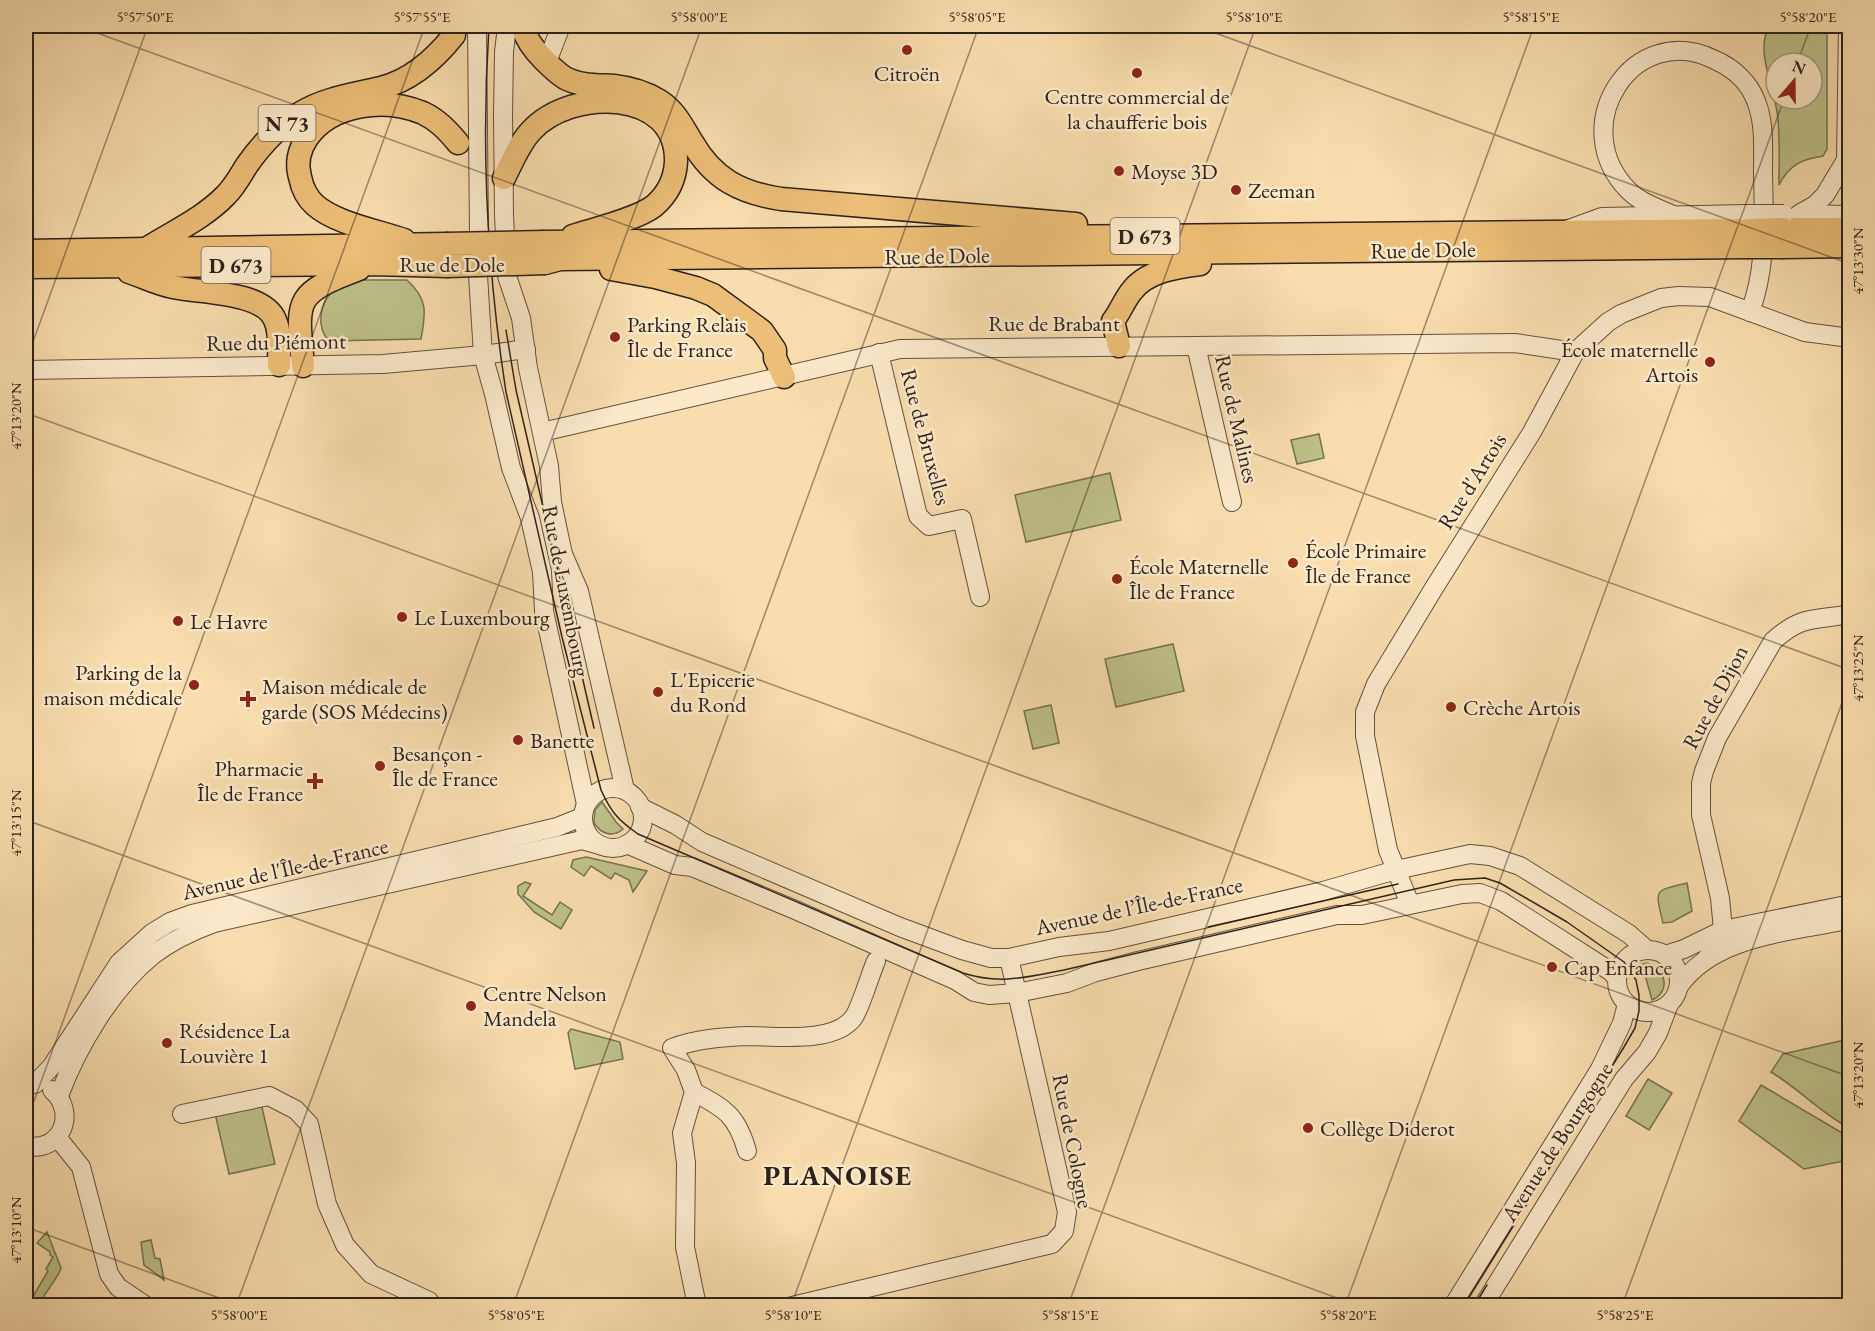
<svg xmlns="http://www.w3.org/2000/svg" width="1875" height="1331" viewBox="0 0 1875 1331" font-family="'EB Garamond',serif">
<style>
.green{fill:#bec18a;stroke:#767252;stroke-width:1.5;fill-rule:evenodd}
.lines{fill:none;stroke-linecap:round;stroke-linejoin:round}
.minor-casing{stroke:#605140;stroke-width:20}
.major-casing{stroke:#2d221b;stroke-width:25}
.minor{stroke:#fbe9ca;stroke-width:18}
.major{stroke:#ecbe77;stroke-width:22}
.tram{stroke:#2d221b;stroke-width:1.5}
.minor-bridge-casing{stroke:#605140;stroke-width:20;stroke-linecap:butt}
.major-bridge-casing{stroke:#2d221b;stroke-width:25;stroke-linecap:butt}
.minor-bridge{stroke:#fbe9ca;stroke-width:18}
.major-bridge{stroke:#ecbe77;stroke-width:22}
.ticks{fill:none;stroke:#2d221b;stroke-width:1.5;stroke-opacity:0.45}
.poi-dot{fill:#8f2418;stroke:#fbe9ca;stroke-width:2}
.labels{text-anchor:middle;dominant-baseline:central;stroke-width:5;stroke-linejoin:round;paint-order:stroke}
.shield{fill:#fbe9ca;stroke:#6b5e50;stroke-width:1.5}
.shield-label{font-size:21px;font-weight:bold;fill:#2d221b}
.poi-label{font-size:22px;fill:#2d221b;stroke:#fbe9ca;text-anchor:start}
.street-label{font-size:22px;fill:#2d221b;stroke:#fbe9ca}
.district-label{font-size:28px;font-weight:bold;letter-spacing:1.5px;fill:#2d221b;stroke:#fbe9ca}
.neatline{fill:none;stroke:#2d221b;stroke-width:2}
.ticks-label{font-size:15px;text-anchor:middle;fill:#2d221b}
</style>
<rect width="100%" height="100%" fill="#f9ddae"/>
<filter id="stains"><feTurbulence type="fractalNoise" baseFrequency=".00333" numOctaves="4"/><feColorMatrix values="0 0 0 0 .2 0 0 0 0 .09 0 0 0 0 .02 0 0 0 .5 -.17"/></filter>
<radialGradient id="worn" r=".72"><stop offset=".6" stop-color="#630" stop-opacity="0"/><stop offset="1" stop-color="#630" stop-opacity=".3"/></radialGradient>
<!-- green -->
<g class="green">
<path d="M1770,26h57v123l-4,7c-21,3 -34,9 -44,29 0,-21 1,-43 -1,-65 -1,-27 -25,-71 -8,-94zM1776,63h36v36h-36z"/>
<path d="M356,280h51c21,19 19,32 14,59l-92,2c-13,-14 -10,-38 5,-51 6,-4 16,-7 22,-10z"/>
<polygon points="1319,434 1324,458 1297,464 1291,440"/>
<polygon points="1110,473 1121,520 1026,542 1015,495"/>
<polygon points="1173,644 1184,691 1116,707 1105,659"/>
<polygon points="1051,705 1059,743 1033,749 1024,711"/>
<path d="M602,802l14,20 7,7c-10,9 -22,5 -29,-6l1,-13z"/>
<polygon points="586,857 647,871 633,892 629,880 615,873 611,879 591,866 584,876 571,867 573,860"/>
<polygon points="525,882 531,884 523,896 552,915 560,902 572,910 561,929 534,912 518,894 518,886"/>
<path d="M1687,883l5,28 -20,11 -9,1c-8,-34 -10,-32 24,-40z"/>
<path d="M1647,963c18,5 25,28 5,37l-10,-36z"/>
<polygon points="571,1029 620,1042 623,1059 575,1069 568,1033"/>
<path d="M1849,1039h1l-1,89c-28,-15 -50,-39 -78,-56l12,-18z"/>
<polygon points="1648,1079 1672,1093 1649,1130 1626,1116"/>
<polygon points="1761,1085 1849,1137 1849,1160 1804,1169 1739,1121"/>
<polygon points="261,1103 275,1164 229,1174 215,1113"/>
<polygon points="47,1232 61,1268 58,1275 38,1305 26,1305 26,1297 31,1300 48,1271 46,1269 53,1257 50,1255 50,1252 37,1243"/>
<polygon points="151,1240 155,1258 160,1259 164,1280 144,1265 141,1242"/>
</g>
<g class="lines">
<!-- minor casing -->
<g class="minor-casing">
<g id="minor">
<polyline points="477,26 479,233 478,275 483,355 494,394 511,468 530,518 542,572 544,611 586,804"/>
<polyline points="507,26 504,52 503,115 504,215 507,276 521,318 528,368 549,466 552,502 557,526 563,554 579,591 625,790"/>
<polyline points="547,62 561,26"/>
<polyline points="1799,214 1815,205 1825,195 1846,160 1848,26"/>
<polyline points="1800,214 1850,215"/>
<path d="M1673,215c-15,-7 -32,-12 -44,-24 -65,-65 5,-172 86,-131 18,8 34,22 41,41 9,22 7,48 7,72 1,47 4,94 -13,139"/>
<polyline points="1569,229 1602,217 1747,214"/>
<polyline points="1196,346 1232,502"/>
<polyline points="879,353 918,516 929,526 962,519 980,597"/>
<polyline points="26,370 383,364 483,355 526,349"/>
<polyline points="542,432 900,349 1515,343 1575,352"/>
<circle cx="613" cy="818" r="30"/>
<polyline points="640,807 676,825 702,842 900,927 962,950 991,958 1009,958 1059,947 1109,941 1323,891 1396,870 1470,854 1490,856 1520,866 1629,934 1647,950"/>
<polyline points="627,844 675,865 692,867 793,909 955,980 974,992 989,995 1017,993 1067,983 1096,972 1138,961 1337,915 1362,915 1462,894 1480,893 1501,901 1610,971 1617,978"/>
<polyline points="1410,904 1388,850 1365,736 1365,712 1376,684 1434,588 1532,432 1575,352 1608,322 1621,314 1661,298 1679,296 1710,297 1805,332 1850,338"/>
<circle cx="1648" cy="981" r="31"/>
<polyline points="1665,955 1684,949 1723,930 1841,906 1850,907"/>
<path d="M1706,959l9,-11 8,-18 -3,-32 -19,-83v-32l3,-12 13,-33 56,-97c30,-27 41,-20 77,-27"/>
<path d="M1679,986c36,-51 110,-53 167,-66l4,-5"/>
<polyline points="35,1084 52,1066 119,963 152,933 170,922 192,914 557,827 582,817"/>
<path d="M694,1092c32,17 43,24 53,59"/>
<path d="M59,1096c18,-49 53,-108 94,-141 18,-14 39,-24 61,-32l368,-83 18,5"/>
<polyline points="182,1114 269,1096 296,1110 309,1124 327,1204 345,1245 371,1274 429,1301 433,1306"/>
<polyline points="57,1137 81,1167 109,1274 118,1287 146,1306"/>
<path d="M26,1146c35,7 52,-33 26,-56"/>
<path d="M697,1306l-12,-59 1,-84 -4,-30 12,-41 -8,-22 -14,-22c24,-9 50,-11 76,-12 29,0 87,8 106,-19 7,-11 16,-42 22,-56"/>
<polyline points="792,1306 1052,1244 1064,1231 1067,1212 1009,958"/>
<polyline points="1453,1306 1600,1069 1622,1023 1627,1004"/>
<polyline points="1483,1306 1624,1079 1647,1052 1658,1033 1669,1004"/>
</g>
</g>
<!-- major casing -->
<g class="major-casing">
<g id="major">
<path d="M522,26c4,13 12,24 22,34 6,6 13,13 21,18 15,8 33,7 49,8 16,2 30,6 44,14 17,10 24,26 34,42 21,37 49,51 89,57l295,25"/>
<path d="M504,178c8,-16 15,-34 27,-47 40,-44 147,-43 145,31 -1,18 -8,32 -22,44 -17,13 -59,23 -81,30"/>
<polyline points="1783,229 1850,229"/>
<path d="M404,240c-26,-9 -69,-17 -89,-35 -8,-7 -13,-18 -15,-28 -4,-14 -1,-27 7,-39 24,-35 79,-41 116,-25 15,7 25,18 35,30"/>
<polyline points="544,242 1747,230"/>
<polyline points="1783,247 1850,246"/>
<path d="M146,249c27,-17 58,-31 80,-54 9,-9 14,-19 21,-30 14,-20 30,-38 52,-51 26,-16 53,-19 82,-26 31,-8 54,-29 73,-53"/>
<polyline points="26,251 446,244"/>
<polyline points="545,263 560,259 1747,247"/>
<polyline points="26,267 373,264 447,266"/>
<polyline points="611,269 655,277 696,288 713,295 762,331 775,350 775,358 784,377"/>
<path d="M129,272c15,5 29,12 44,15 27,6 90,4 102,33 6,13 4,31 4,45"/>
<path d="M1119,346l-6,-25c7,-9 11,-20 18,-29 15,-21 45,-25 69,-28"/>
<path d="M303,366c-6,-67 -10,-72 56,-97"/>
</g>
</g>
<!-- minor -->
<use href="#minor" class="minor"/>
<!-- major -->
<use href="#major" class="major"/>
<!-- tram -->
<g class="tram">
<path d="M489,26c-8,122 -2,244 17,366l56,245 39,153c10,22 17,30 37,44l325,139c37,12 64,4 101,-3l390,-90 31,-2 15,5 67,39 57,40 12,18 3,15v16l-4,17 -11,19 -161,259"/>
<polyline points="506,330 516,390 594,728"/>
<polyline points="1208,927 1398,884"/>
<polyline points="1474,1306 1487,1285"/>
</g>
<!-- minor-bridge casing -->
<g class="minor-bridge-casing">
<polyline id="minor-bridge" points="1747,214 1784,214"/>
</g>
<!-- major-bridge casing -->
<g class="major-bridge-casing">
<g id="major-bridge">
<polyline points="1747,230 1783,229"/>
<polyline points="446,244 544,242"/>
<polyline points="1747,247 1783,247"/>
<polyline points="447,266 545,263"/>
</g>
</g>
<!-- minor-bridge -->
<use href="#minor-bridge" class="minor-bridge"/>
<!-- major-bridge -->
<use href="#major-bridge" class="major-bridge"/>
</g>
<!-- ticks -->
<path class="ticks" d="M78,26l1772,644M1196,26l654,238M1797,63l14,-37M26,361l122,-335M26,413l1824,664M26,820l1333,486M26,1123l399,-1097M26,1227l215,79M236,1306l466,-1280M513,1306l466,-1280M791,1306l465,-1280M1068,1306l466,-1280M1345,1306l439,-1207M1622,1306l228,-625"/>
<!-- markers -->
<g class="poi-dot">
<circle cx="907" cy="50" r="6"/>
<circle cx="1137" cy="73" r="6"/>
<circle cx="1119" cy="171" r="6"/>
<circle cx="1236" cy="190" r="6"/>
<circle cx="615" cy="337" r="6"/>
<circle cx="1710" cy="362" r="6"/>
<circle cx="1293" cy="563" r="6"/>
<circle cx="1117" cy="579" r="6"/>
<circle cx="402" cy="617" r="6"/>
<circle cx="178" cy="621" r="6"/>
<circle cx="194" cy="685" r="6"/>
<circle cx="658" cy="692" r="6"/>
<path d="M245 690h6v6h6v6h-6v6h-6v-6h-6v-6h6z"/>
<circle cx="1451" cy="707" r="6"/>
<circle cx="518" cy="740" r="6"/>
<circle cx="380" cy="766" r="6"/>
<path d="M312 772h6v6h6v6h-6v6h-6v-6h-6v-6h6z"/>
<circle cx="1552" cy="967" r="6"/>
<circle cx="471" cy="1006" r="6"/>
<circle cx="167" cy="1043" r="6"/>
<circle cx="1308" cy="1128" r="6"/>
</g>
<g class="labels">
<!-- shield labels -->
<g class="shield">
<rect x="258.5" y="105" width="57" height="36" rx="4.5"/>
<rect x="1110.5" y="218" width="69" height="36" rx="4.5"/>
<rect x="201.5" y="247" width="69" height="36" rx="4.5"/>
</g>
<g class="shield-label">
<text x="287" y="123">N 73</text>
<text x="1145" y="236">D 673</text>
<text x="236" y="265">D 673</text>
</g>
<!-- poi labels -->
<g class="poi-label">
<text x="907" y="73" text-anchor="middle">Citroën</text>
<text x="1137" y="96" text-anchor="middle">Centre commercial de<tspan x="1137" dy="25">la chaufferie bois</tspan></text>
<text x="1131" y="171">Moyse 3D</text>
<text x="1248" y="190">Zeeman</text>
<text x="627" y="324">Parking Relais<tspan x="627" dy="25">Île de France</tspan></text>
<text x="1698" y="349" text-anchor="end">École maternelle<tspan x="1698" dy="25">Artois</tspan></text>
<text x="1305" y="550">École Primaire<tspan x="1305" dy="25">Île de France</tspan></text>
<text x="1129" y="566">École Maternelle<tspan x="1129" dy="25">Île de France</tspan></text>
<text x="414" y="617">Le Luxembourg</text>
<text x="190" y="621">Le Havre</text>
<text x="182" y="672" text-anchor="end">Parking de la<tspan x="182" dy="25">maison médicale</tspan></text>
<text x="670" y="679">L'Epicerie<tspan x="670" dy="25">du Rond</tspan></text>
<text x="262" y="686">Maison médicale de<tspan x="262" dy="25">garde (SOS Médecins)</tspan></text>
<text x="1463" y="707">Crèche Artois</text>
<text x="530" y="740">Banette</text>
<text x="392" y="753">Besançon -<tspan x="392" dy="25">Île de France</tspan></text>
<text x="303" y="768" text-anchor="end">Pharmacie<tspan x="303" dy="25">Île de France</tspan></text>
<text x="1564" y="967">Cap Enfance</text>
<text x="483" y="993">Centre Nelson<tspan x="483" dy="25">Mandela</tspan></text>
<text x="179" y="1030">Résidence La<tspan x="179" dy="25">Louvière 1</tspan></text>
<text x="1320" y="1128">Collège Diderot</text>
</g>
<!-- street labels -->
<g class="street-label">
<text transform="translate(1423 250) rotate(-1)">Rue de Dole</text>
<text transform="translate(937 256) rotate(-1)">Rue de Dole</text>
<text x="452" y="264">Rue de Dole</text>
<text x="1054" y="323">Rue de Brabant</text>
<text transform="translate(276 342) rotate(-1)">Rue du Piémont</text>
<text transform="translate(1237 419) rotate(77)">Rue de Malines</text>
<text transform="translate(926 437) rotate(75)">Rue de Bruxelles</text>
<text transform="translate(1472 481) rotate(-58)">Rue d'Artois</text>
<text transform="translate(566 591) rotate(79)">Rue de Luxembourg</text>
<text transform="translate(1715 697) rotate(-62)">Rue de Dijon</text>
<text transform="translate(285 869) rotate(-13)">Avenue de l'Île-de-France</text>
<text transform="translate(1139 906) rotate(-12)">Avenue de l’Île-de-France</text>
<text transform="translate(1073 1141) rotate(79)">Rue de Cologne</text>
<text transform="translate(1557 1142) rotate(-57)">Avenue de Bourgogne</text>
</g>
<!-- district labels -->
<g class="district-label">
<text x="838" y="1175">PLANOISE</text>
</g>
</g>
<!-- margin -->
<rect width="1875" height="1331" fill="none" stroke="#f9ddae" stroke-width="66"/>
<!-- north arrow -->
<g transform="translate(1794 81) rotate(20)"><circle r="28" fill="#fbe9ca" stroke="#a99984" stroke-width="1.5"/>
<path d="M0-4.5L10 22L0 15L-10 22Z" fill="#8f2418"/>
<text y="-9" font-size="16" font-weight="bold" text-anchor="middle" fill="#2d221b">N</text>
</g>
<rect x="33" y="33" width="1809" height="1265" class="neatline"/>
<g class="ticks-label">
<text x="145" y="22">5°57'50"E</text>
<text x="422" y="22">5°57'55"E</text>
<text x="699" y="22">5°58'00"E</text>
<text x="977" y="22">5°58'05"E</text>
<text x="1254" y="22">5°58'10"E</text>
<text x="1531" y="22">5°58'15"E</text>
<text x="1808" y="22">5°58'20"E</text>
<text transform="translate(1858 261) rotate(-90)" y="5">47°13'30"N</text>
<text transform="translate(16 416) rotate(-90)" y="5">47°13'20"N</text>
<text transform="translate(1858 668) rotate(-90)" y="5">47°13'25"N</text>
<text transform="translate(16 823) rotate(-90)" y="5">47°13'15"N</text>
<text transform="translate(1858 1075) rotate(-90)" y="5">47°13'20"N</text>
<text transform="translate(16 1230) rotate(-90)" y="5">47°13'10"N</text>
<text x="239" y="1320">5°58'00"E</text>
<text x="516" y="1320">5°58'05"E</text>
<text x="793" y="1320">5°58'10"E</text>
<text x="1070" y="1320">5°58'15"E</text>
<text x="1348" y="1320">5°58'20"E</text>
<text x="1625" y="1320">5°58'25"E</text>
</g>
<rect width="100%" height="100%" filter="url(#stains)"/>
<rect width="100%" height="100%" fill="url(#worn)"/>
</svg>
